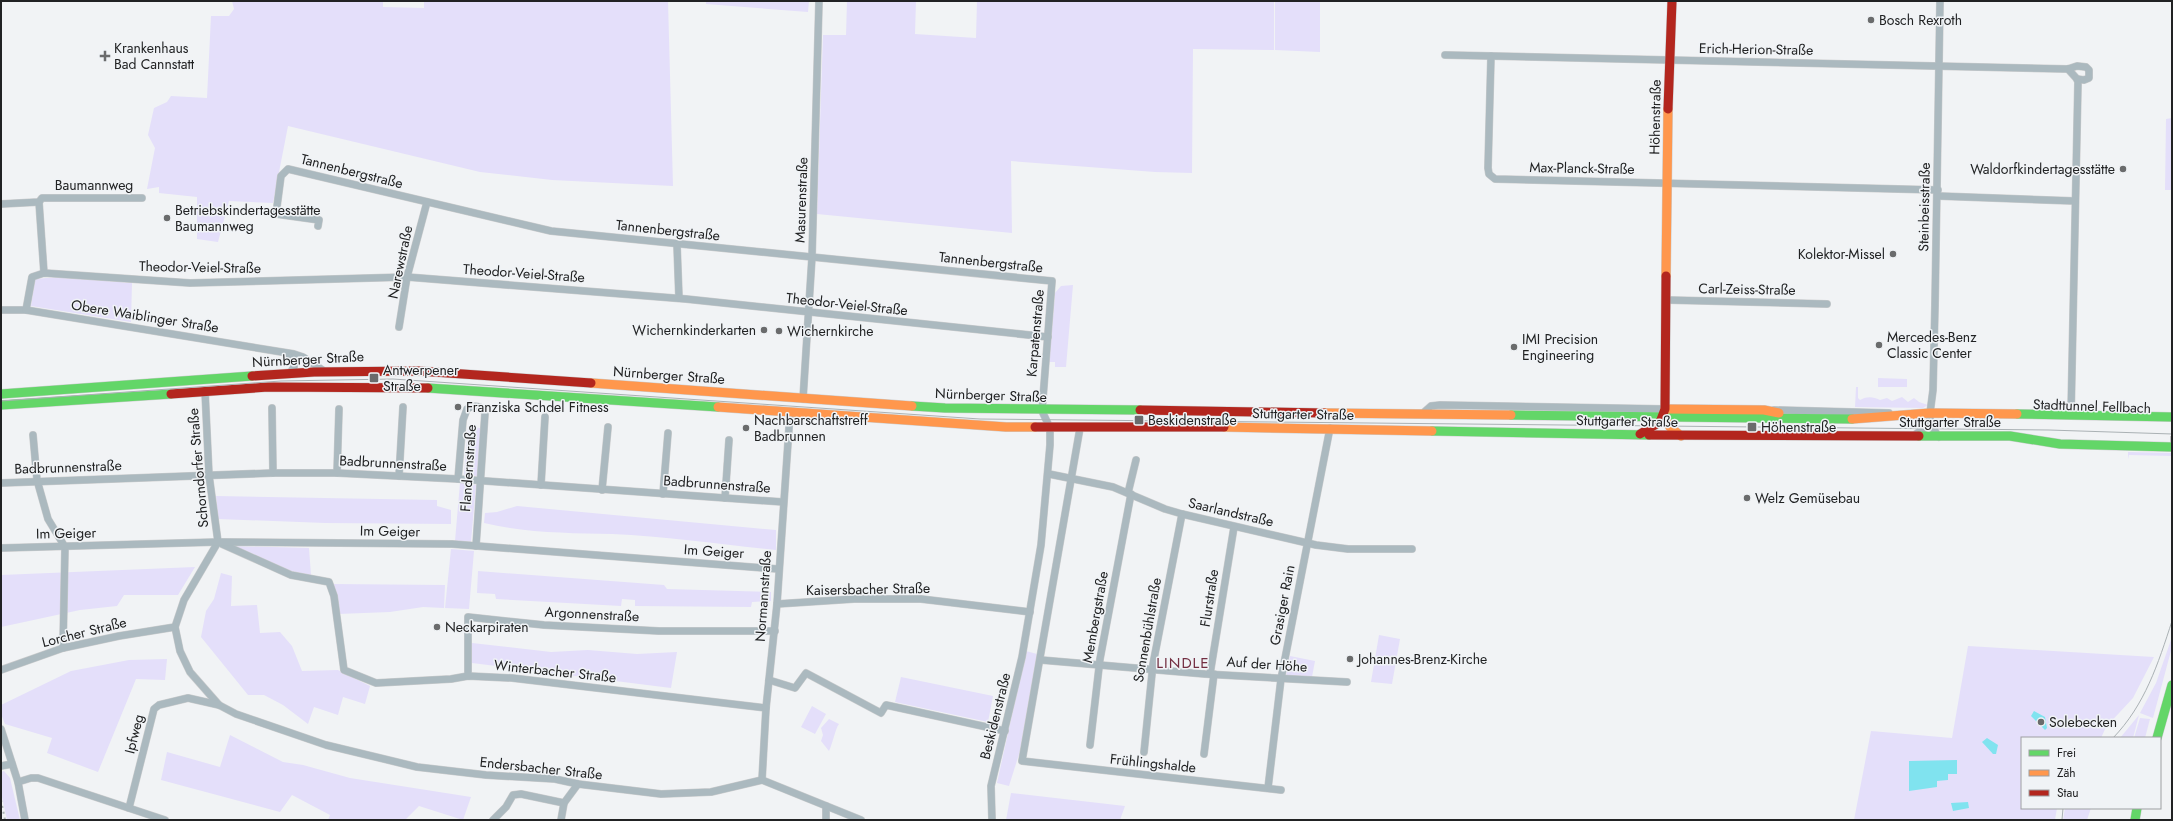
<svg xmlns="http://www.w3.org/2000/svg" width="2173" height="821" viewBox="0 0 2173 821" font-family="Jost,sans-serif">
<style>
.green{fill:#e4dffa}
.water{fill:#80e3ef}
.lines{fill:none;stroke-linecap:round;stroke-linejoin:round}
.secondary-tunnel{stroke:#c7c9cb;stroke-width:10;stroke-dasharray:10 5;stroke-linecap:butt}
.street-casing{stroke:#cccdce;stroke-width:8}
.fast-casing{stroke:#cccdce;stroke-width:10}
.slow-casing{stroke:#cccdce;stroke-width:10}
.jam-casing{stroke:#cccdce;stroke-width:10}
.street{stroke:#abb9bf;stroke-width:7}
.fast{stroke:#63d668;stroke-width:9}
.slow{stroke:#ff974d;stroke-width:9}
.jam{stroke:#b3261e;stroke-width:9}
.tram{stroke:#aab1b4;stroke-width:1}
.rail{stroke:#aab1b4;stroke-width:2;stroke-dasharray:2 4;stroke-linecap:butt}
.poi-dot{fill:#6a6b6c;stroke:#f0f3f6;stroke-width:1.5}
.labels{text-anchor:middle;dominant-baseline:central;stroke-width:3;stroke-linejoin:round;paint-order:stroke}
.poi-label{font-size:14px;fill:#212223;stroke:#f0f3f6;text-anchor:start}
.street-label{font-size:14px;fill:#212223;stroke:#f0f3f6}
.neighbourhood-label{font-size:15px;letter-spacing:1px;fill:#732e41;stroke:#f0f3f6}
</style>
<rect width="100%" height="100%" fill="#f1f3f5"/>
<!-- green -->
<g class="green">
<polygon points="232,1 383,1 383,7 424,8 424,1 668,1 673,186 552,180 480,172 288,126 273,203 229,201 218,242 197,239 197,197 159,193 159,187 147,189 155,148 148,135 154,108 167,102 171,96 207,98 211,16 229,16 234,9"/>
<polygon points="706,1 809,1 808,12 706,4"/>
<polygon points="847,1 916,1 915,34 976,38 977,1 1274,1 1274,50 1193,49 1192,173 1155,172 1011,161 1012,233 817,214 823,35 846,35"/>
<polygon points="1275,1 1320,1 1320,52 1275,50"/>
<polygon points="2172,118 2172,190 2165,190 2166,119"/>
<polygon points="58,277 132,283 131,322 31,306 35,279"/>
<polygon points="1073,285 1066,367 1055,367 1055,362 1049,362 1055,293 1061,286"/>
<polygon points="1878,378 1907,379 1907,387 1878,387"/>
<path d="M1856,387h2v11l2,2c8,-4 13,-3 20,0l7,-2 5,3 10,-4 6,5 6,-4 5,4 9,3 -5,3 -68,-1z"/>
<polygon points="468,427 481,428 477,476 464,475"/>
<polygon points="2128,452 2172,453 2172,456 2129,455 2128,459"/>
<polygon points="460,483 476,485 471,542 455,541"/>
<polygon points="216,496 437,500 437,506 451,510 451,524 325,523 218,519"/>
<path d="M517,506l259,24v20c-54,-5 -109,-14 -164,-16 -42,-1 -86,-1 -128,-11l1,-10 12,-1z"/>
<polygon points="231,546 309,548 311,575 290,571"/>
<polygon points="451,549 474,551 469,609 445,608"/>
<polygon points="195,567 178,595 124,595 117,606 80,610 1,627 1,575"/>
<polygon points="478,571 664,585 667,589 771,592 771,601 752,602 751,607 635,606 635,600 622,599 621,606 496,599 495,594 477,593"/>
<polygon points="221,573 232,576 231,606 257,605 260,633 280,632 292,646 302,671 338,670 370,686 365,704 343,697 338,715 314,707 308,724 283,705 264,695 248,695 201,637 206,611 214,599"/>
<polygon points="332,584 445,585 444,608 423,607 390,612 338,614"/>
<polygon points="1379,635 1400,639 1392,684 1371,682"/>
<polygon points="2172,637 2172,647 2153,718 2140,713 2156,683"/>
<polygon points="472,643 551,652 588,650 637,654 677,652 671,688 472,663"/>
<polygon points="1968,646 2154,657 2133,698 2106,727 2101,738 2022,738 2022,808 2057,808 2055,820 1854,820 1871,731 1952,738"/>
<polygon points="1026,651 1037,654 1020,751 1009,786 997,783"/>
<polygon points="1290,656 1315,661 1312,677 1286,676"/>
<polygon points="167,659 165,680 136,679 98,772 47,753 52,738 5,724 1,714 1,705 71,671 129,660"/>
<polygon points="901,677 993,696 988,722 895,702"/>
<polygon points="812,706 826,714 815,734 801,727"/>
<polygon points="2139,715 2133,738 2120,738"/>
<polygon points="2140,718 2150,719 2145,738 2134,738"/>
<path d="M829,719l10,5c-4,5 -6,19 -10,27l-8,-10 2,-6 -2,-7z"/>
<polygon points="230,735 283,762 303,765 350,778 471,797 463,820 419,806 405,820 328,820 330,815 292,795 280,812 161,780 167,752 220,767"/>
<polygon points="4,771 10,778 20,820 7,820 1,793 1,772"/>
<polygon points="1011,793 1125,806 1120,820 1006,820"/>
<polygon points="2065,808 2091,808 2087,820 2063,820"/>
</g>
<!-- water -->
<g class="water">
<polygon points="2034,711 2045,717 2047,728 2045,730 2031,716"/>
<polygon points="1987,738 1998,745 1996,754 1993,754 1982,742"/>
<polygon points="1957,760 1957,774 1948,774 1948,780 1937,781 1937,787 1909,791 1909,761"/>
<polygon points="1968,802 1969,808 1953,811 1951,803"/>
</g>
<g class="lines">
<!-- secondary-tunnel -->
<polyline class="secondary-tunnel" points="2170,441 2172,441"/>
<!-- street casing -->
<g class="street-casing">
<g id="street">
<polyline points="1445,55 2068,69 2077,66 2086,67 2089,70 2089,78 2084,80 2077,79"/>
<polyline points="1491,56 1488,168 1489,174 1495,179 1938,190"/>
<polyline points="2068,69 2077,79 2078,82 2071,415"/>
<polyline points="1938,196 2075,201"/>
<polyline points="39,202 44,273"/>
<polyline points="1,204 39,202 42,198 142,198"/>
<polyline points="318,226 319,220 276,214 281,176 288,169 551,231 1052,281 1042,411 1050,428 1050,445 1041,545 1022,657 991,786 992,820"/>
<polyline points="677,245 679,298"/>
<polyline points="1667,300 1827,304"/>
<polyline points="1,310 26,310 294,354 303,357 324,371"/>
<polyline points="26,310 32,277 44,273 190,283 407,277 686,299 1048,337"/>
<polyline points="399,327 407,277 427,202"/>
<polyline points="286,354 294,360 294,367 290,373"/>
<polyline points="205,391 209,475 218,542"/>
<polyline points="803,399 812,257 819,1"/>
<polyline points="272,408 273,473"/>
<polyline points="1774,410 1889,413"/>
<polyline points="1422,414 1431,406 1440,405 1665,409"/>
<polyline points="1080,428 1022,761 1281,790"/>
<polyline points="33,435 37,480 48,519 65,547 63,648"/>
<polyline points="1913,436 1930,424"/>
<polyline points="1939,437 1930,424 1930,413 1933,390 1935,305 1940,1"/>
<polyline points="337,473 339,409"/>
<polyline points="1049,474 1113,487 1165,509 1182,514 1316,545 1348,549 1412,549"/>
<polyline points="399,476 403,407"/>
<path d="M458,479l5,-59 4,-11c6,-4 15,-4 18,4l-9,133"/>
<polyline points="1,483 273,473 337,473 458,479 783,502"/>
<polyline points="541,485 545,417"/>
<polyline points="602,490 608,427"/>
<polyline points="1128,493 1136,460"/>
<polyline points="663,494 668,433"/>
<polyline points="725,498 729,440"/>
<polyline points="218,542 184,600 175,627 180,651 190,672 219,705"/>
<polyline points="222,544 291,575 329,582 334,596 344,670 376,683 451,679 468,676 512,678 766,708"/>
<polyline points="1,548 218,542 452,544 778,569"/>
<polyline points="777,604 854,599 921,599 1030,612"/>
<polyline points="1041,660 1205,674 1347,682"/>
<polyline points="1,670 63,648 119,636 175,627"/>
<polyline points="1210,674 1234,527"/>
<polyline points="468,676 468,617 544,625 659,631 775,631"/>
<polyline points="769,680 795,688 806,673 881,713 886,705 1005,731"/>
<polyline points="1,729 18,782 25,820"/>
<polyline points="1090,745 1100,659 1131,494"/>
<polyline points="1144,752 1153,664 1182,514"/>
<polyline points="1204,754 1214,674"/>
<polyline points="1,766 12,764"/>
<polyline points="762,780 766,708 777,604 790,413"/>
<polyline points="18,782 31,778 38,778 165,820"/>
<polyline points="1268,788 1281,679 1330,428"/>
<polyline points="826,806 826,820"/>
<polyline points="129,808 154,709 159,705 188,698 219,705 236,714 326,745 417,767 486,775 555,779 578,784 661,794 711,792 762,780 861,820"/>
<polyline points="493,820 506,807 513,795 521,794 564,803"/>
<polyline points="561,820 564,803 578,784"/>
</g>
</g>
<!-- fast casing -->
<g class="fast-casing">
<g id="fast">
<polyline points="428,388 718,407"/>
<polyline points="1,394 252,376"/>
<polyline points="1,405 171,394"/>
<polyline points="912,406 945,408 1140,410"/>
<polyline points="2017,414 2172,417"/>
<polyline points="1511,415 1852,419"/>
<polyline points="1432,431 1649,435"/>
<polyline points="1919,436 2010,436 2060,444 2172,447"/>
<polyline points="2157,738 2172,685"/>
<polyline points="2135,820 2137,808"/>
</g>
</g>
<!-- slow casing -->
<g class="slow-casing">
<g id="slow">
<polyline points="1666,276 1668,109"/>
<polyline points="591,383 912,406"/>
<polyline points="718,407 1006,427 1035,427"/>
<polyline points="1665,409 1764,410 1779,413"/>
<polyline points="1324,413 1511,415"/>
<polyline points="1664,417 1670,427 1681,436"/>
<polyline points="1852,419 1930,413 2017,414"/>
<polyline points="1224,427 1432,431"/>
</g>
</g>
<!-- jam casing -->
<g class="jam-casing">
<g id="jam">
<polyline points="1668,109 1672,1"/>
<polyline points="252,376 314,372 419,371 591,383"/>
<polyline points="171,394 268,387 428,388"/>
<polyline points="1140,410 1324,413"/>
<polyline points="1035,427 1224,427"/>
<polyline points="1640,434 1660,422 1665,409 1666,276"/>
<polyline points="1649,435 1919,436"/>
</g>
</g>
<!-- street -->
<use href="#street" class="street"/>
<!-- fast -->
<use href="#fast" class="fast"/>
<!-- slow -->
<use href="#slow" class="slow"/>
<!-- jam -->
<use href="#jam" class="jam"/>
<!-- tram -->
<g class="tram">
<polyline points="1,401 281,381 393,379 980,419 2049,430 2172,434"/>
<path d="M2113,738c32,-33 45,-74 59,-117"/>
<polyline points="2062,820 2063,808"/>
</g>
<!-- rail -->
<polyline class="rail" points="1,800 5,820"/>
</g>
<!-- markers -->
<g class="poi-dot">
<circle cx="1871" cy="20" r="4"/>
<path d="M103 50h4v4h4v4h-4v4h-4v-4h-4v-4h4z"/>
<circle cx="2123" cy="169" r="4"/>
<circle cx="167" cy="218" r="4"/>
<circle cx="1893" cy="254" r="4"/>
<circle cx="764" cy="330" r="4"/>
<circle cx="779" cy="331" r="4"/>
<circle cx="1879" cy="345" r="4"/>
<circle cx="1514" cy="347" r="4"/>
<rect x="369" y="373" width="10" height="10" rx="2"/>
<circle cx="458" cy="407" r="4"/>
<rect x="1134" y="415" width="10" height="10" rx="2"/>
<rect x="1747" y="422" width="10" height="10" rx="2"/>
<circle cx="746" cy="428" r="4"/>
<circle cx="1747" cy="498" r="4"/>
<circle cx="437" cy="627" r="4"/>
<circle cx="1350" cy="659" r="4"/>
<circle cx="2041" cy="722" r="4"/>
</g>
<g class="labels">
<!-- poi labels -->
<g class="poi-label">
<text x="1879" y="20">Bosch Rexroth</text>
<text x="114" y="48">Krankenhaus<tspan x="114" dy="16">Bad Cannstatt</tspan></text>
<text x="2115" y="169" text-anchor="end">Waldorfkindertagesstätte</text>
<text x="175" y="210">Betriebskindertagesstätte<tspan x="175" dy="16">Baumannweg</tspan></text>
<text x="1885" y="254" text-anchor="end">Kolektor-Missel</text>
<text x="756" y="330" text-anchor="end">Wichernkinderkarten</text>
<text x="787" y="331">Wichernkirche</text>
<text x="1887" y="337">Mercedes-Benz<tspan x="1887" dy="16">Classic Center</tspan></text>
<text x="1522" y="339">IMI Precision<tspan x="1522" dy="16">Engineering</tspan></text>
<text x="383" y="370">Antwerpener<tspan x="383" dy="16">Straße</tspan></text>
<text x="466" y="407">Franziska Schdel Fitness</text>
<text x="754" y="420">Nachbarschaftstreff<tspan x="754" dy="16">Badbrunnen</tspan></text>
<text x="1148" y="420">Beskidenstraße</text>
<text x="1761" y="427">Höhenstraße</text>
<text x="1755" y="498">Welz Gemüsebau</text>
<text x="445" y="627">Neckarpiraten</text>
<text x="1358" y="659">Johannes-Brenz-Kirche</text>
<text x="2049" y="722">Solebecken</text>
</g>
<!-- street labels -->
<g class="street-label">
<text transform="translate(1756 49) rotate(1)">Erich-Herion-Straße</text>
<text transform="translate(1655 117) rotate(-89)">Höhenstraße</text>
<text transform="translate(1582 168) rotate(1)">Max-Planck-Straße</text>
<text transform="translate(352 171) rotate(14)">Tannenbergstraße</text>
<text x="94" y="185">Baumannweg</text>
<text transform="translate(801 200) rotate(-88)">Masurenstraße</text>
<text transform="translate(1924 207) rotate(-89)">Steinbeisstraße</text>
<text transform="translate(668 230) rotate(6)">Tannenbergstraße</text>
<text transform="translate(400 262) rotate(-78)">Narewstraße</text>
<text transform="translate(991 262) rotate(6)">Tannenbergstraße</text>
<text transform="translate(200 267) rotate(1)">Theodor-Veiel-Straße</text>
<text transform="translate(524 273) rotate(4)">Theodor-Veiel-Straße</text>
<text transform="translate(1747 289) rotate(1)">Carl-Zeiss-Straße</text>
<text transform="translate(847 304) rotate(6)">Theodor-Veiel-Straße</text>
<text transform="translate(145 316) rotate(9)">Obere Waiblinger Straße</text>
<text transform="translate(1035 333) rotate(-85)">Karpatenstraße</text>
<text transform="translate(308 359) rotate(-3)">Nürnberger Straße</text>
<text transform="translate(669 375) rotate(4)">Nürnberger Straße</text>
<text transform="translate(991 395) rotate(2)">Nürnberger Straße</text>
<text transform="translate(2092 406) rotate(2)">Stadttunnel Fellbach</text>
<text transform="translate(1303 414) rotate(1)">Stuttgarter Straße</text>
<text transform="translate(1627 421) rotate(1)">Stuttgarter Straße</text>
<text x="1950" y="422">Stuttgarter Straße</text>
<text transform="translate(393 463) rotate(3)">Badbrunnenstraße</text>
<text transform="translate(68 467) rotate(-2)">Badbrunnenstraße</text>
<text transform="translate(198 468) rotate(-95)">Schorndorfer Straße</text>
<text transform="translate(468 468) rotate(-86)">Flandernstraße</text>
<text transform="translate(717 484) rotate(4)">Badbrunnenstraße</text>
<text transform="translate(1231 512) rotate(13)">Saarlandstraße</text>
<text transform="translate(390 531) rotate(1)">Im Geiger</text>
<text transform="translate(66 533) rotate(-1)">Im Geiger</text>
<text transform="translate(714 551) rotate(4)">Im Geiger</text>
<text transform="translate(868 589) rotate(-1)">Kaisersbacher Straße</text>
<text transform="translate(763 596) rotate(-86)">Normannstraße</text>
<text transform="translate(1209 598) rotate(-81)">Flurstraße</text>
<text transform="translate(1282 605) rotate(-79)">Grasiger Rain</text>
<text transform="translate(592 614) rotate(3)">Argonnenstraße</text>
<text transform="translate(1095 617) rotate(-80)">Membergstraße</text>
<text transform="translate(1147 630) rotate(-80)">Sonnenbühlstraße</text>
<text transform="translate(84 632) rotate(-14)">Lorcher Straße</text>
<text transform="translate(1267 664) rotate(4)">Auf der Höhe</text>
<text transform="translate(555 671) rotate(6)">Winterbacher Straße</text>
<text transform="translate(995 716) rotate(-76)">Beskidenstraße</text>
<text transform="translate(134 734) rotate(-76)">Ipfweg</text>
<text transform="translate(1153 763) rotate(6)">Frühlingshalde</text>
<text transform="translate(541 768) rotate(6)">Endersbacher Straße</text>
</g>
<!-- neighbourhood labels -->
<g class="neighbourhood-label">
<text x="1183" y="663">LINDLE</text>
</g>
</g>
<!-- border -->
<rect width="2173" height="821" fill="none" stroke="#212223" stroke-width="4"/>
<!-- legend -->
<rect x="2021" y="737" width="140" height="72" fill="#f0f3f6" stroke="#9d9fa2"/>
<rect x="2029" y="750" width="20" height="6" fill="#63d668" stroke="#9d9fa2"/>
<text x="2057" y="757" font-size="12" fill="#212223">Frei</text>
<rect x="2029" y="770" width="20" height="6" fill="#ff974d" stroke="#9d9fa2"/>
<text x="2057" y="777" font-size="12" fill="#212223">Zäh</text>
<rect x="2029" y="790" width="20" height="6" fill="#b3261e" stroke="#9d9fa2"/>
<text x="2057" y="797" font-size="12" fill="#212223">Stau</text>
</svg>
